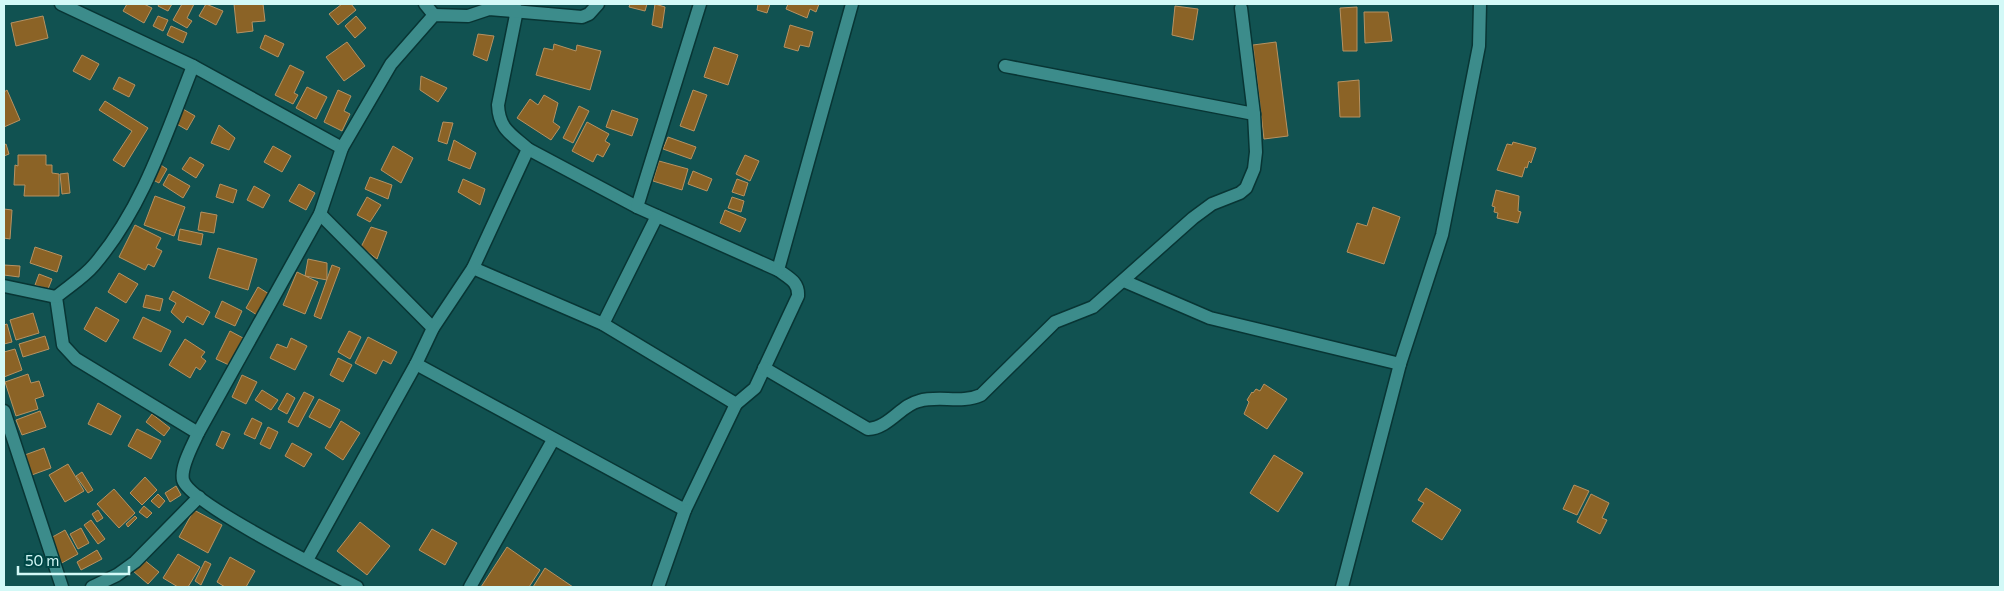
<svg xmlns="http://www.w3.org/2000/svg" width="2004" height="591" viewBox="0 0 2004 591" font-family="Commissioner,sans-serif">
<style>
.building{fill:#8b6326;stroke:#b69262}
.lines{fill:none;stroke-linecap:round;stroke-linejoin:round}
.street-casing{stroke:#083534;stroke-width:15}
.street{stroke:#3c8c8b;stroke-width:12}
</style>
<rect width="100%" height="100%" fill="#115251"/>
<!-- building -->
<g class="building">
<polygon points="127,4 144,4 152,8 144,23 123,11"/>
<polygon points="159,4 172,4 168,11 158,6"/>
<polygon points="182,4 194,4 187,18 192,21 187,28 173,20"/>
<polygon points="206,4 223,11 216,25 199,16"/>
<polygon points="234,4 263,4 265,21 252,22 253,31 237,33"/>
<polygon points="342,4 351,4 356,10 338,25 329,14"/>
<polygon points="630,4 647,4 645,11 629,7"/>
<polygon points="655,4 665,7 662,28 652,25"/>
<polygon points="758,4 770,4 767,13 757,10"/>
<polygon points="788,4 819,4 816,12 810,9 807,18 786,9"/>
<polygon points="1175,6 1198,9 1193,40 1172,35"/>
<polygon points="1357,7 1357,51 1343,51 1340,8"/>
<polygon points="1364,12 1388,12 1392,41 1365,43"/>
<polygon points="43,16 48,38 16,46 11,23"/>
<polygon points="158,16 168,20 163,31 153,26"/>
<polygon points="356,16 366,28 355,38 345,26"/>
<polygon points="790,25 813,32 809,47 800,45 798,51 784,47"/>
<polygon points="171,26 187,33 183,43 167,35"/>
<polygon points="478,34 494,36 487,61 473,55"/>
<polygon points="265,35 284,44 278,57 260,48"/>
<polygon points="347,42 365,66 344,81 326,57"/>
<polygon points="1276,42 1288,136 1264,139 1253,45"/>
<polygon points="554,44 576,51 577,45 601,51 590,90 536,75 544,48 553,50"/>
<polygon points="714,47 738,55 728,85 704,77"/>
<polygon points="82,55 99,64 90,80 73,71"/>
<polygon points="290,65 304,72 294,93 298,95 293,104 275,95"/>
<polygon points="421,76 447,88 438,102 420,90"/>
<polygon points="119,77 135,85 129,97 113,89"/>
<polygon points="1359,80 1360,117 1340,117 1338,82"/>
<polygon points="307,87 327,97 316,119 296,108"/>
<polygon points="7,90 20,120 4,127 4,92"/>
<polygon points="338,90 351,96 344,111 350,114 342,131 324,122"/>
<polygon points="693,90 707,95 694,131 680,126"/>
<polygon points="544,95 558,103 553,122 560,127 551,140 517,118 530,99 538,105"/>
<polygon points="105,101 148,128 124,167 113,160 132,131 99,110"/>
<polygon points="579,106 589,111 573,143 563,138"/>
<polygon points="183,109 195,116 187,130 175,123"/>
<polygon points="612,110 638,119 632,136 606,127"/>
<polygon points="443,122 453,123 447,144 438,141"/>
<polygon points="587,122 609,134 605,141 610,144 603,157 597,154 593,162 572,151"/>
<polygon points="219,125 235,138 229,150 211,143"/>
<polygon points="668,137 696,147 691,159 663,149"/>
<polygon points="454,140 476,153 470,169 448,160"/>
<polygon points="1513,142 1536,148 1531,163 1529,161 1527,168 1525,167 1522,177 1497,170 1507,144 1512,145"/>
<polygon points="6,144 9,154 4,156 4,145"/>
<polygon points="273,146 291,156 282,172 264,162"/>
<polygon points="393,146 413,158 401,183 381,170"/>
<polygon points="18,155 46,155 46,165 52,165 52,173 59,174 59,196 24,196 25,185 14,185 15,165 18,166"/>
<polygon points="745,155 759,161 750,181 736,174"/>
<polygon points="190,157 204,165 196,178 182,169"/>
<polygon points="659,161 688,169 682,190 653,181"/>
<polygon points="159,164 167,169 159,183 151,179"/>
<polygon points="693,171 712,179 707,191 688,184"/>
<polygon points="68,173 70,193 62,194 60,174"/>
<polygon points="169,174 190,186 183,198 163,185"/>
<polygon points="370,177 392,185 388,199 365,189"/>
<polygon points="463,179 485,189 480,205 458,192"/>
<polygon points="737,179 748,183 744,196 732,192"/>
<polygon points="220,184 237,190 233,203 216,197"/>
<polygon points="299,184 315,193 306,210 289,201"/>
<polygon points="254,186 270,195 263,208 247,200"/>
<polygon points="1496,190 1519,196 1518,211 1521,212 1518,223 1497,218 1498,213 1494,212 1495,207 1492,206"/>
<polygon points="155,196 185,207 174,236 144,225"/>
<polygon points="367,197 381,205 370,222 357,215"/>
<polygon points="732,197 744,201 741,212 728,208"/>
<polygon points="1373,207 1400,217 1384,264 1347,252 1357,223 1367,226"/>
<polygon points="4,209 12,210 10,239 4,238"/>
<polygon points="725,210 746,219 740,232 720,223"/>
<polygon points="201,212 217,215 214,233 198,230"/>
<polygon points="135,225 161,238 156,248 162,251 154,267 148,264 145,270 119,257"/>
<polygon points="371,227 387,232 377,259 361,247"/>
<polygon points="180,229 203,234 201,245 178,240"/>
<polygon points="35,247 62,256 57,272 30,263"/>
<polygon points="218,248 257,259 248,290 209,278"/>
<polygon points="308,259 327,263 327,280 305,276"/>
<polygon points="4,265 20,266 19,277 4,275"/>
<polygon points="332,265 340,268 321,319 314,316"/>
<polygon points="297,272 318,282 305,314 283,305"/>
<polygon points="119,273 138,284 126,303 108,292"/>
<polygon points="39,274 52,279 48,289 35,285"/>
<polygon points="258,287 269,294 257,315 246,308"/>
<polygon points="173,291 210,312 203,325 187,316 183,323 171,312 176,303 169,299"/>
<polygon points="146,295 163,299 160,311 143,307"/>
<polygon points="222,301 242,311 235,326 215,317"/>
<polygon points="96,307 119,320 106,342 84,329"/>
<polygon points="33,313 39,333 16,340 10,320"/>
<polygon points="143,317 171,331 161,352 133,338"/>
<polygon points="7,324 12,342 4,344 4,325"/>
<polygon points="230,331 243,338 229,365 216,359"/>
<polygon points="349,331 361,337 350,359 338,352"/>
<polygon points="45,336 49,349 23,357 19,344"/>
<polygon points="368,337 397,352 391,364 383,360 376,374 355,363"/>
<polygon points="291,338 307,346 295,370 270,358 277,344 287,348"/>
<polygon points="185,339 205,352 201,357 206,361 200,370 196,367 190,378 169,365"/>
<polygon points="15,349 22,370 4,377 4,352"/>
<polygon points="338,358 352,365 343,382 330,375"/>
<polygon points="28,374 31,383 39,381 44,396 35,399 38,409 16,416 5,382"/>
<polygon points="242,375 257,382 246,404 232,397"/>
<polygon points="1264,384 1287,399 1267,429 1244,414 1249,402 1247,400 1252,392 1253,393 1256,389 1260,391"/>
<polygon points="262,390 278,400 271,410 255,400"/>
<polygon points="304,392 314,397 298,427 288,422"/>
<polygon points="287,393 295,398 287,414 278,409"/>
<polygon points="319,399 340,410 330,428 309,417"/>
<polygon points="98,403 121,416 111,435 88,424"/>
<polygon points="40,411 46,427 22,435 16,420"/>
<polygon points="152,414 170,428 164,436 146,422"/>
<polygon points="252,418 262,423 255,439 244,434"/>
<polygon points="341,421 360,433 343,460 325,448"/>
<polygon points="268,427 278,432 270,449 260,444"/>
<polygon points="137,429 161,441 151,459 128,446"/>
<polygon points="222,431 230,434 223,449 216,445"/>
<polygon points="292,443 312,454 304,467 285,456"/>
<polygon points="44,448 51,468 29,476 22,456"/>
<polygon points="1274,455 1303,473 1278,512 1250,493"/>
<polygon points="68,464 84,491 65,502 49,475"/>
<polygon points="82,472 93,490 88,493 76,476"/>
<polygon points="145,477 157,490 142,505 130,493"/>
<polygon points="1574,485 1589,491 1577,515 1563,509"/>
<polygon points="176,486 181,495 170,502 165,493"/>
<polygon points="1426,488 1461,510 1442,540 1412,521 1424,503 1418,500"/>
<polygon points="114,489 135,513 119,528 97,504"/>
<polygon points="158,494 165,501 159,508 151,501"/>
<polygon points="1591,494 1609,503 1602,518 1607,520 1600,534 1577,522"/>
<polygon points="144,506 152,513 147,518 139,512"/>
<polygon points="98,510 103,518 97,522 92,514"/>
<polygon points="194,510 222,525 208,553 179,537"/>
<polygon points="135,516 137,518 128,527 126,524"/>
<polygon points="91,520 105,539 98,544 84,525"/>
<polygon points="360,522 390,546 367,575 337,551"/>
<polygon points="81,528 89,543 78,549 70,534"/>
<polygon points="432,529 457,543 445,565 419,550"/>
<polygon points="65,530 78,554 60,564 47,540"/>
<polygon points="507,547 540,570 529,587 481,587"/>
<polygon points="97,550 102,559 81,570 77,562"/>
<polygon points="178,554 200,567 188,587 178,587 163,578"/>
<polygon points="230,557 255,571 246,587 225,587 217,582"/>
<polygon points="143,559 159,572 148,584 133,571"/>
<polygon points="205,561 211,564 201,585 195,581"/>
<polygon points="545,568 573,587 533,587"/>
</g>
<g class="lines">
<!-- street casing -->
<g class="street-casing">
<g id="street">
<polyline points="61,4 193,66 342,148"/>
<polyline points="425,4 434,15"/>
<path d="M193,66c-27,68 -50,142 -99,199 -10,12 -26,22 -38,32l7,48 13,14 122,74"/>
<polyline points="1005,66 1254,114"/>
<path d="M528,149l109,58 141,63c11,8 21,12 20,26l-43,92 -19,16"/>
<polyline points="637,207 700,4"/>
<polyline points="320,214 433,328"/>
<polyline points="778,270 852,4"/>
<polyline points="1124,281 1210,318 1400,364"/>
<polyline points="4,286 56,297"/>
<polyline points="603,324 657,216"/>
<polyline points="416,364 685,510 736,404 603,324 473,268"/>
<path d="M764,368l104,61c21,-1 33,-24 51,-28 21,-6 42,3 62,-6l74,-73 38,-15 100,-89 19,-14 28,-11 6,-5 8,-19 2,-17 -2,-38 -13,-106"/>
<polyline points="4,411 62,587"/>
<path d="M307,560l109,-196 17,-36 40,-60 55,-119c-17,-15 -29,-20 -30,-44l19,-95"/>
<polyline points="92,587 117,575 135,562 199,497"/>
<path d="M357,587c-27,-14 -168,-84 -174,-107 -3,-13 10,-35 15,-47l122,-219 22,-66 49,-84 43,-49 34,1 21,-7 93,8 7,-3 9,-10"/>
<polyline points="470,587 553,440"/>
<polyline points="658,587 685,510"/>
<polyline points="1342,587 1400,364 1442,235 1479,46 1480,4"/>
</g>
</g>
<!-- street -->
<use href="#street" class="street"/>
</g>
<!-- border -->
<rect width="2004" height="591" fill="none" stroke="#d3f9f7" stroke-width="10"/>
<!-- scale -->
<path d="M18 566v8h111v-8" fill="none" stroke="#d3f9f7" stroke-width="2.5"/>
<text x="25" y="566" font-size="15" fill="#d3f9f7" stroke="#004746" stroke-width="4" paint-order="stroke">50 m</text>
</svg>
